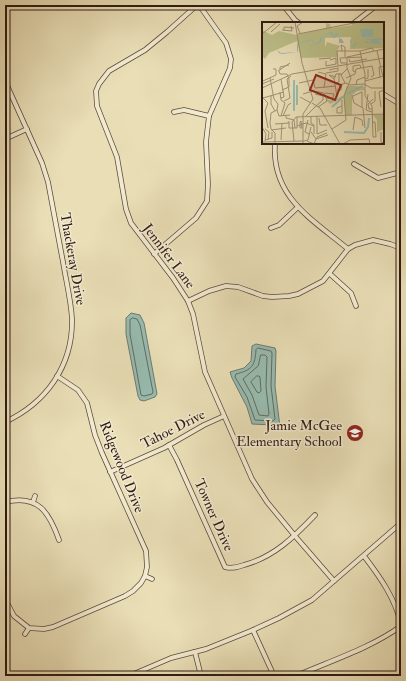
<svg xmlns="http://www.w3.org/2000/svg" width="406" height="681" viewBox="0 0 406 681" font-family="'IM FELL Double Pica',serif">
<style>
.water{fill:#97bcb1;stroke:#6e7b71}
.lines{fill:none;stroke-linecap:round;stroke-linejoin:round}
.shore{stroke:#646b62;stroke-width:1}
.street-casing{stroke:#5e4b3b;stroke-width:5.5}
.street{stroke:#f1ead0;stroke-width:4}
.labels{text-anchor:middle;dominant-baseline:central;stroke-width:3;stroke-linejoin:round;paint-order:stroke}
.street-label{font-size:14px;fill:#301a12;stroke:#f1ead0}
.poi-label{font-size:14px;fill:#301a12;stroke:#f1ead0;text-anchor:end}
.inset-river{fill:none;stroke:#97bcb1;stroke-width:2}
.inset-road{fill:none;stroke:#9f9074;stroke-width:1}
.view{fill:#8f2418;fill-opacity:0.15;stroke:#8f2418;stroke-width:2}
.inset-edge{fill:none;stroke:#301a12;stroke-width:2}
</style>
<rect width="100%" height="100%" fill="#e9deb6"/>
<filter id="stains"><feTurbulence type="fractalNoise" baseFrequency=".005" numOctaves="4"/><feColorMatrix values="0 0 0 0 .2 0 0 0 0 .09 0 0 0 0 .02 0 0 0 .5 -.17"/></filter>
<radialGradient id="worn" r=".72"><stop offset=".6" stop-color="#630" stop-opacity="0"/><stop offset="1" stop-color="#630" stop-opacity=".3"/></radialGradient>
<!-- water -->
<g class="water">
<polygon points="131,313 140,315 144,323 157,394 155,397 144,401 140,400 138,396 126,334 126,318"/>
<polygon points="256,344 275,348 276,351 275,386 280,427 278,430 273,425 252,424 247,407 232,378 230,372 244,368 251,361 252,346"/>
</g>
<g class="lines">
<!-- shore -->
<g class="shore">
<polygon points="133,318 137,319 140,325 153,392 152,394 144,396 141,395 130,334 130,320"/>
<path d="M258,348l13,3 1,2 -1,33 4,33 -2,2 -18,-1 -8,-23 -12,-20 1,-3c16,-4 19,-8 20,-24z"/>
<polygon points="261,355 265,355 267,357 266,387 269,414 268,416 259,415 252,395 243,379 258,366"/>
<polygon points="257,376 259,376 260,377 261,391 259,393 257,392 251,382"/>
</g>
<!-- street casing -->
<g class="street-casing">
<g id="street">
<polyline points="197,5 167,32 145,50 109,71 99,84 96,91 97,106 117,157 126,209 131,223 173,278 188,301 193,314 205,372 252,479 267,502 295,536 334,581"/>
<polyline points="283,5 295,20 299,23"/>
<polyline points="354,23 377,5"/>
<path d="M5,81l37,82 6,19c5,26 10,53 15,80 3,19 8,38 9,57 1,47 -26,84 -67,103"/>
<polyline points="383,94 398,103 401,106"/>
<polyline points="174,112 184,110 209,116"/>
<polyline points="5,139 27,129"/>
<path d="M275,143c-4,54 37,76 73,106"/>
<polyline points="354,164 378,178 401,172"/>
<polyline points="271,228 279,225 298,207"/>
<polyline points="154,254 196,218 207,201 208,184 206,142 209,116 230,68 231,59 226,43 199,5"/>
<polyline points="330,274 351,293 356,306"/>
<polyline points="188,301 209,291 226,286 238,287 263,296 272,297 289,296 298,294 323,281 348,249 355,245 373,240 390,244 401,248"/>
<path d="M169,445l8,15 48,107c7,2 13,0 19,-2 30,-8 50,-28 71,-50"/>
<polyline points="110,472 164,448 204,425 224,416"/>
<path d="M5,502c33,-8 44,10 54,38"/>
<polyline points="33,502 35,496"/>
<path d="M364,556c16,21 31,42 37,68"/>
<polyline points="145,576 152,579"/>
<polyline points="5,599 14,616 29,628 44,629 53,627 125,596 133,591 141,583 145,576 147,567 146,551 102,453 95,435 87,403 78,390 57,376"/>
<polyline points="253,630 274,676"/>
<polyline points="25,634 29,628"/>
<polyline points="195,652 201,676"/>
<polyline points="129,676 171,658 206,649 253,630 279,618 312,600 401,523"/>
<path d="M296,676c34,-15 75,-28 105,-50"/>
</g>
</g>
<!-- street -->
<use href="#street" class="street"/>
</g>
<!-- icons -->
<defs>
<g id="school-disc" transform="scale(0.9)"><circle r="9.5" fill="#8f2418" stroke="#f1ead0"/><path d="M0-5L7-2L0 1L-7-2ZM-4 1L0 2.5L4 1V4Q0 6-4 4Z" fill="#fff"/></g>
</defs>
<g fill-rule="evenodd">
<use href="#school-disc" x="355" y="433"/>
</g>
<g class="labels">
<!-- street labels -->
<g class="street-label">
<text transform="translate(169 256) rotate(53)">Jennifer Lane</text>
<text transform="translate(73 259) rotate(80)">Thackeray Drive</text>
<text transform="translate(173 429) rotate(-27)">Tahoe Drive</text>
<text transform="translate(122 467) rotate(68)">Ridgewood Drive</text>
<text transform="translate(214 515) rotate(66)">Towner Drive</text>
</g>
<!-- poi labels -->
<g class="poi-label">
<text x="342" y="425">Jamie McGee<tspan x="342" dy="16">Elementary School</tspan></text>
</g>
</g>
<!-- overview -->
<g transform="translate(262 22)">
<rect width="122" height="122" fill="#e9deb6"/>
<path d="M86,0h36v26l-34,1 1,-12 -26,1v9l2,-5 13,4 -3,5 1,6 -37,1 -4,-17 -28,12 -4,6 -3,-3v-26l10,5 7,-4 17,4 30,-7v-5l4,1 1,4 22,-3zM85,64h16l2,4 -8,1 -5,4v20h-7l-1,-18 -14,7 -4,-4h9l9,-5zM122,92v15l-7,3v-12l-4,-5z" fill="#bcc08a"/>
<path d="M98,7h13v8h-11zM69,10h2v5l2,-3 3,-1 2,6h10l2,3 -1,3 2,1 3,-4 5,1 1,-3 19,-2 3,2h-6l4,4 -15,-1h-2l1,-2 4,1 1,-2h-8l-2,3 -4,-1 -2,4 -2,1 -2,-1 -1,-7h-8l2,4h-5v-9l-5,4 -3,-2v-3l-9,4v3l-3,4 -7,1v-5l-3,1 -11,3v7l-1,1 -15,2 -3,-1 -2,-3 -12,9 -3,-2 3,2 12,-9 4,3 16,-1v-8l15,-5 1,2 -1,4 6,-2 3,-6z" fill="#97bcb1"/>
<path class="inset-river" d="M32,58v31M32,58v31M35,63v20M85,72l16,-8M70,85l11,-10M82,110l20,1 4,-6 1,-9"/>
<path class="inset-road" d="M33,0l7,41 11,36 -10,15v30M20,8l10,1 -1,-5M22,8v-3l10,1M9,10l9,-8M38,11l-3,-7 6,-4M0,12l15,-12M36,12l61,-12M80,29l-1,-6 4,2v10M98,29l12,-3 2,3M115,29l6,26M57,37l12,-1M87,37l1,3 17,-3M64,39v5l10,-2v-6l-6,2M85,41h-6l-1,-5 22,-1M76,44l-1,-15h23l5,23v22l7,10 1,31M18,48v-3l9,-2M16,49l12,-8M17,49l1,3h7l2,5v8l-7,3M56,50l8,2 -2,14M94,50l-3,-1v-5l7,-1 1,3M64,51l12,-2v-3l-9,2M8,56l4,21 4,5 -1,6 -6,3 -1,10 1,6 4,4v11M84,56l9,-4 1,-5 16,-3 2,9 -3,2M118,56l-1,-11 5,-1M72,57l-5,-4 7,2M103,57l3,-1v-9M51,58l2,8 21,-2M1,59l13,-6v-6h-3M103,59l19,-5M37,61l14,-3M73,61l4,-1v-9M83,61l-4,-8 6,-6M0,62l12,-5M94,63l1,-5 8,-3M0,66l30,-14 92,-16M75,68h4l1,-6 4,-1 4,2 14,-1 7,4h13M18,70l1,8 4,3 -4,13M63,71l9,1 -1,4 -7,1M41,72l10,-3 11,2 3,8 -9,6M53,72l8,2v4l-7,6M106,72l-2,16 6,2M9,73v9l4,7M90,73l2,8 9,5 2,20M91,74l9,-4v16M0,75l6,6 -3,8 3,17M38,75l11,6M75,75l-3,-19 2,-4h6M1,76l21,-6M19,76l3,-1 -3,-18M80,78v13h-5v-5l5,-2M22,79l6,-3 -3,-19 4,-3M50,81l8,5 20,36M109,82l4,-3v-10M119,85l-2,-15 5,-2M110,87h-3l-1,-5 5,-5M15,88l2,6 11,-1M24,93v3l8,2 1,8M21,94l5,-11 3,-2M44,94l10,-10M49,94v7l3,2v9M55,94v18l10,-4M57,96l1,7h7M46,98l-3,12 4,2M27,99v7h8v-11M39,99l1,7h-2v-6zM111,100h2l1,15h-3M13,102l14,-1M35,104l9,-3 8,3M0,105l4,7 -1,7M3,107l4,3 -1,8M70,107l14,-9 -2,-24 7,-18 -4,-10v-11l37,-8M9,108l15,-2M91,108l2,-13 7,3 1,6M49,110l5,7 12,-4M119,110v10l3,1M55,117v-2l10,-4M3,118l7,-2v-6M19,118l1,-17M32,119l-2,-19 4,-5 88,-3M42,119l4,-1 3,-13M45,119l7,3 2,-5M0,120l42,-1M81,122l7,-4 19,-1 1,5"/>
<path class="view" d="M54,53l25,10 -6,15 -25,-10z"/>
<rect width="122" height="122" class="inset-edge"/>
</g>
<!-- margin -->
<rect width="406" height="681" fill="none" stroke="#e9deb6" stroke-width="20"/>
<rect x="6" y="6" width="394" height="669" fill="none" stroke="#301a12" stroke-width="2"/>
<rect x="10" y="10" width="386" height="661" fill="none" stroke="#301a12"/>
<rect width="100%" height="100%" filter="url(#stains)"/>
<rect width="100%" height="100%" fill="url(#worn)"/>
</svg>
